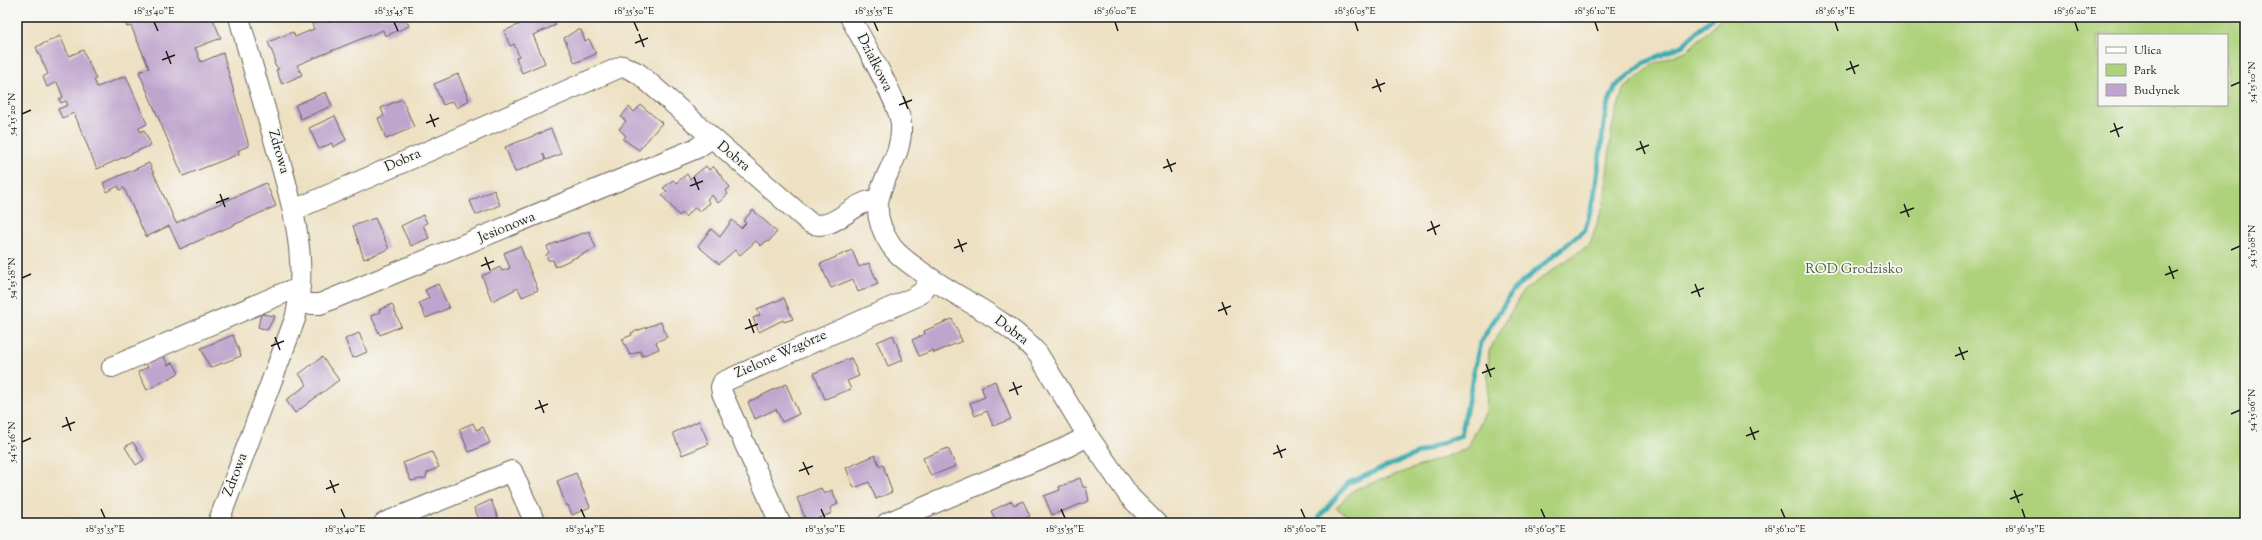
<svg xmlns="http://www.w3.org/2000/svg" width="2262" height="540" viewBox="0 0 2262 540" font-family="'Sorts Mill Goudy',serif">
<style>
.green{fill:#aed27b;stroke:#65774c;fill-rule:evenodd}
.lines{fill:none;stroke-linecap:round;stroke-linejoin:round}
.stream{stroke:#3badb3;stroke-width:5}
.building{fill:#bfa5cd}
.minor-casing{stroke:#666156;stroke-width:22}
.minor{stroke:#fff;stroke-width:20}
.ticks{fill:none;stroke:#1c1c1c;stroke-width:1.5}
.labels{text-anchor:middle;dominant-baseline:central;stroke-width:3.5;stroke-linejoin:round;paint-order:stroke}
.street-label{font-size:14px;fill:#1c1c1c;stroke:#f6f6f2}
.park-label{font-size:14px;fill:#4f5c3d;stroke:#f6f6f2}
.neatline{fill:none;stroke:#1c1c1c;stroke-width:1.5}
.ticks-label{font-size:10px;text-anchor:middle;fill:#1c1c1c}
</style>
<rect width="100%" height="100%" fill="#f6f6f2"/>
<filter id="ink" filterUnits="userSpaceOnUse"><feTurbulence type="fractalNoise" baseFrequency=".025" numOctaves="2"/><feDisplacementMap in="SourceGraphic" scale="8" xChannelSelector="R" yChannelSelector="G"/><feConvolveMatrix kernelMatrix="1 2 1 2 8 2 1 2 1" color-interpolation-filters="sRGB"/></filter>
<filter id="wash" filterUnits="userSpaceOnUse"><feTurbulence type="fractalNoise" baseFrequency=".012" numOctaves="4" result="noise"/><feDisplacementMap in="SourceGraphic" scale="16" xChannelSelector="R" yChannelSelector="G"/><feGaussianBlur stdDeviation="0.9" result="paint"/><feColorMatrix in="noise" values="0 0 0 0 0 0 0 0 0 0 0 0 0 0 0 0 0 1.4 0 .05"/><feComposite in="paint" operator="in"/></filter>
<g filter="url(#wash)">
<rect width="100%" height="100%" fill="#eee1c3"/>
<!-- green -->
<path class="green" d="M1723,17h522v506h-886l-23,-15 17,-18 114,-41 19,-38 3,-60 34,-60 67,-47 14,-40 8,-76 11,-38 31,-26 34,-14zM2099,35h128v70h-128z"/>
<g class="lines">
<!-- stream -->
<polyline class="stream" points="1319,517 1348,483 1461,435 1480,343 1513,290 1585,229 1594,198 1606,110 1615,87 1644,63 1683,45 1713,17"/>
</g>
<g id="blocks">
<!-- building -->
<g class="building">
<polygon points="123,17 212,17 221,38 195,48 201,62 223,53 249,146 238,150 239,154 183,176 139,72 149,68 131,26 127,27"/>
<polygon points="342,17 405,17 409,26 385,36 383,30 297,65 302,75 282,84 276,70 279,69 274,64 275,59 268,42 293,32 295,37 314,29 312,24 327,18 329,22"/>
<polygon points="537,17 553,17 556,25 533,35 545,63 522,73 516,58 519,56 514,44 510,46 504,31"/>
<polygon points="577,30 581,30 585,41 589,39 596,54 575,63 564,38"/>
<polygon points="60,36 69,56 83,50 96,79 94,80 97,87 126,76 147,124 139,128 140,132 144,130 151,145 97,169 74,113 62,118 58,109 68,105 66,101 61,103 59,99 63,97 57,82 47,87 43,77 48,74 36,47"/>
<polygon points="458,74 469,100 457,108 453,101 443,105 434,84"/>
<polygon points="326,92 332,106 301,119 295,105"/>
<polygon points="402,99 414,127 386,139 378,118 384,116 381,108"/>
<polygon points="641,105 662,123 639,150 623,139 626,136 619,129 626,121 621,117 629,107 634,112"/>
<polygon points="335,116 346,140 333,147 332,143 319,149 309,128"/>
<polygon points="551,129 561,154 546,160 543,153 545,160 515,172 505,147"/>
<polygon points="149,163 176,223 266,183 276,206 180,249 169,226 146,237 124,188 120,190 118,186 107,192 103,183"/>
<polygon points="706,166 709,170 713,166 730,187 726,191 728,194 718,203 712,195 707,199 710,203 699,212 696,207 685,217 682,213 679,216 662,195 667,191 663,188 673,180 676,183 687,174 690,179"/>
<polygon points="494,190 500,205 476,215 470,201"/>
<polygon points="753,210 777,232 768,242 766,241 761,246 756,241 740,255 735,250 719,264 698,246 711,229 720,237 732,220 741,228 746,223 743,221"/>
<polygon points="423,215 427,223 423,225 429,238 411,246 401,226"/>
<polygon points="375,218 389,249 364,259 353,226"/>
<polygon points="589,231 596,248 555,267 553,260 548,260 546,255 549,252 547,246"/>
<polygon points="520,246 538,290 522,297 518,288 492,301 482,276 500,267 502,271 510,268 504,253"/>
<polygon points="852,250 859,267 869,263 878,284 858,292 853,279 831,288 820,264"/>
<polygon points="438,284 449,308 426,318 419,303 429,298 425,290"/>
<polygon points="784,298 793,319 784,322 783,320 759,332 753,318 760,315 757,309"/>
<polygon points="392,304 401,326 380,335 371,316 380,312 379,310"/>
<polygon points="261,314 275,316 267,330 258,327"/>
<polygon points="952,319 962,341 934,353 933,350 919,356 912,340 925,334 924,331"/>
<polygon points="661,322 667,337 656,342 659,349 642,356 640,351 630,355 622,339 632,335 631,333"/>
<polygon points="359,333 367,352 353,358 345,339"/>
<polygon points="233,335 241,356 210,368 201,348"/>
<polygon points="893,335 903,360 888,366 877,342"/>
<polygon points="161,351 168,365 173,362 179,373 147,390 138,372 148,367 144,360"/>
<polygon points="322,357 339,380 295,413 286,400 307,385 299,374"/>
<polygon points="851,358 859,376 847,381 851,389 825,399 814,373"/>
<polygon points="995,381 1011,419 993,426 987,411 975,416 970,403 985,397 981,387"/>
<polygon points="786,384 799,414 782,422 776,409 755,419 748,402"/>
<polygon points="699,421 709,444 682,455 673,433"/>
<polygon points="473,423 476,430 483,427 490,443 469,452 459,429"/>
<polygon points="133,442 144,460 136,465 125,447"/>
<polygon points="948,448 956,466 931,476 923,458"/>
<polygon points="432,452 439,467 427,473 426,478 411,481 403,463"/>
<polygon points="875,455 880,467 883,465 892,492 876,499 869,482 854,488 846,468"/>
<polygon points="576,473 590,507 572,515 568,505 566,506 557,481"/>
<polygon points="1080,478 1083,487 1086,487 1089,501 1052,515 1044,496 1060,490 1059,487"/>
<polygon points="821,488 824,494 832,490 838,504 830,508 832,513 807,523 797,498"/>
<polygon points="491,500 500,523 481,523 474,508"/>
<polygon points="1012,501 1014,505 1023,501 1030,516 1021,520 1022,523 997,523 991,511"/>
</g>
</g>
</g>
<g filter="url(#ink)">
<use href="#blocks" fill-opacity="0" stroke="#666156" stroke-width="1"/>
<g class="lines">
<!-- minor casing -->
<g class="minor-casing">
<g id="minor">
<path d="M850,17c12,23 49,84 51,107 3,48 -45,67 -11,120 7,11 19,19 29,26 39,29 86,47 119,84l50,82 42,61 26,26"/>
<path d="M294,210l329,-144 15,7 172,150c25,10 42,-23 67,-23"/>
<polyline points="299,304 320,304 697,148 711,138"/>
<polyline points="112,367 286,292 299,290"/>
<path d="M218,523l77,-204c15,-60 -4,-119 -20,-176 -12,-42 -25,-84 -36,-126"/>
<polyline points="384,523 512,471 535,523"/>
<polyline points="780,523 722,393 721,387 723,382 915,297 922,292 931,279"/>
<polyline points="887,523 1065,448 1088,436"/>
</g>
</g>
<!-- minor -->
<use href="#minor" class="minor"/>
</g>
</g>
<!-- ticks -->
<path class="ticks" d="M154,22l4,9M394,22l4,9M634,22l4,9M874,22l4,9M1115,22l3,9M1355,22l3,9M1595,22l3,9M1835,22l3,9M2075,22l3,9M639,34l5,13M635,43l13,-5M166,51l5,13M162,60l13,-5M1850,61l5,13M1846,70l13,-5M1376,79l5,13M2231,86l9,-4M1372,88l13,-5M903,96l5,13M899,105l13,-5M22,114l9,-4M430,114l5,13M426,123l13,-5M2114,123l5,14M2110,132l13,-5M1640,141l5,13M1636,150l13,-5M1167,159l5,13M1163,168l13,-5M694,177l5,13M690,186l13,-5M220,194l5,13M216,203l13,-5M1904,204l5,13M1900,213l14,-5M1431,221l5,14M1427,231l13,-6M958,239l5,13M954,248l13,-5M2231,250l9,-4M485,257l5,13M481,266l13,-5M2169,266l5,13M2165,275l13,-5M22,278l9,-4M1695,284l5,13M1691,293l13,-5M1222,302l5,13M1218,311l13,-5M749,319l5,14M745,329l13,-5M275,337l5,13M271,346l13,-5M1959,347l5,13M1955,356l13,-5M1486,364l5,13M1482,373l13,-5M1013,382l5,13M1009,391l13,-5M539,400l5,13M535,409l13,-5M2231,414l9,-4M66,417l5,14M62,427l13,-5M1750,427l5,13M1746,436l13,-5M22,442l9,-4M1277,445l5,13M1273,454l13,-5M803,462l6,13M799,471l14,-5M330,480l5,13M326,489l13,-5M2014,490l5,13M2010,499l13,-5M101,509l4,9M341,509l4,9M581,509l4,9M821,509l4,9M1061,509l4,9M1301,509l4,9M1541,509l4,9M1781,509l4,9M2022,509l3,9"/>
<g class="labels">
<!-- street labels -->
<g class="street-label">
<text transform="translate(874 63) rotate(63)">Działkowa</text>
<text transform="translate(278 152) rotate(74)">Zdrowa</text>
<text transform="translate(733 157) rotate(40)">Dobra</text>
<text transform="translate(403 161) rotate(-24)">Dobra</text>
<text transform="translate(507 228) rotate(-22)">Jesionowa</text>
<text transform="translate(1011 331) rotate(37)">Dobra</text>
<text transform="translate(781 355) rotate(-24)">Zielone Wzgórze</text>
<text transform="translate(236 475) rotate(-69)">Zdrowa</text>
</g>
<!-- park labels -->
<g class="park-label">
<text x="1854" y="270">ROD Grodzisko</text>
</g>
</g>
<!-- margin -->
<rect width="2262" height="540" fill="none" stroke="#f6f6f2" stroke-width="44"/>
<!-- legend -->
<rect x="2098" y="34" width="130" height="72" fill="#f6f6f2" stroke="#9f9f9c"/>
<rect x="2106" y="47" width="20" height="6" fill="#ffffff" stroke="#9f9f9c"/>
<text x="2134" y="54" font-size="12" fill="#1c1c1c">Ulica</text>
<rect x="2106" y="64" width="20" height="12" fill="#aed27b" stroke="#9f9f9c"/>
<text x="2134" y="74" font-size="12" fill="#1c1c1c">Park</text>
<rect x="2106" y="84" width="20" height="12" fill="#bfa5cd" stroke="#9f9f9c"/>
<text x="2134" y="94" font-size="12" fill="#1c1c1c">Budynek</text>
<rect x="22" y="22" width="2218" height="496" class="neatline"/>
<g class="ticks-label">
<text x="154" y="14">18°35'40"E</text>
<text x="394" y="14">18°35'45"E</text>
<text x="634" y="14">18°35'50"E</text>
<text x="874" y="14">18°35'55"E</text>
<text x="1115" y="14">18°36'00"E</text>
<text x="1355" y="14">18°36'05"E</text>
<text x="1595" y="14">18°36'10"E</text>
<text x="1835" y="14">18°36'15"E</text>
<text x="2075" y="14">18°36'20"E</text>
<text transform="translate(2251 82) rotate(-90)" y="4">54°15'10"N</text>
<text transform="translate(11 114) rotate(-90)" y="4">54°15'20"N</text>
<text transform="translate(2251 246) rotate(-90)" y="4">54°15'08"N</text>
<text transform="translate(11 278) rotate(-90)" y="4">54°15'18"N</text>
<text transform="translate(2251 410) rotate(-90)" y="4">54°15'06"N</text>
<text transform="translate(11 442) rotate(-90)" y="4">54°15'16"N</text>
<text x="105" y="532">18°35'35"E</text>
<text x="345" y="532">18°35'40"E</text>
<text x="585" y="532">18°35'45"E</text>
<text x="825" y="532">18°35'50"E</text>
<text x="1065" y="532">18°35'55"E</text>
<text x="1305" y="532">18°36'00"E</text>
<text x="1545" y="532">18°36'05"E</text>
<text x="1785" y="532">18°36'10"E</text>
<text x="2025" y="532">18°36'15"E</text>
</g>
</svg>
